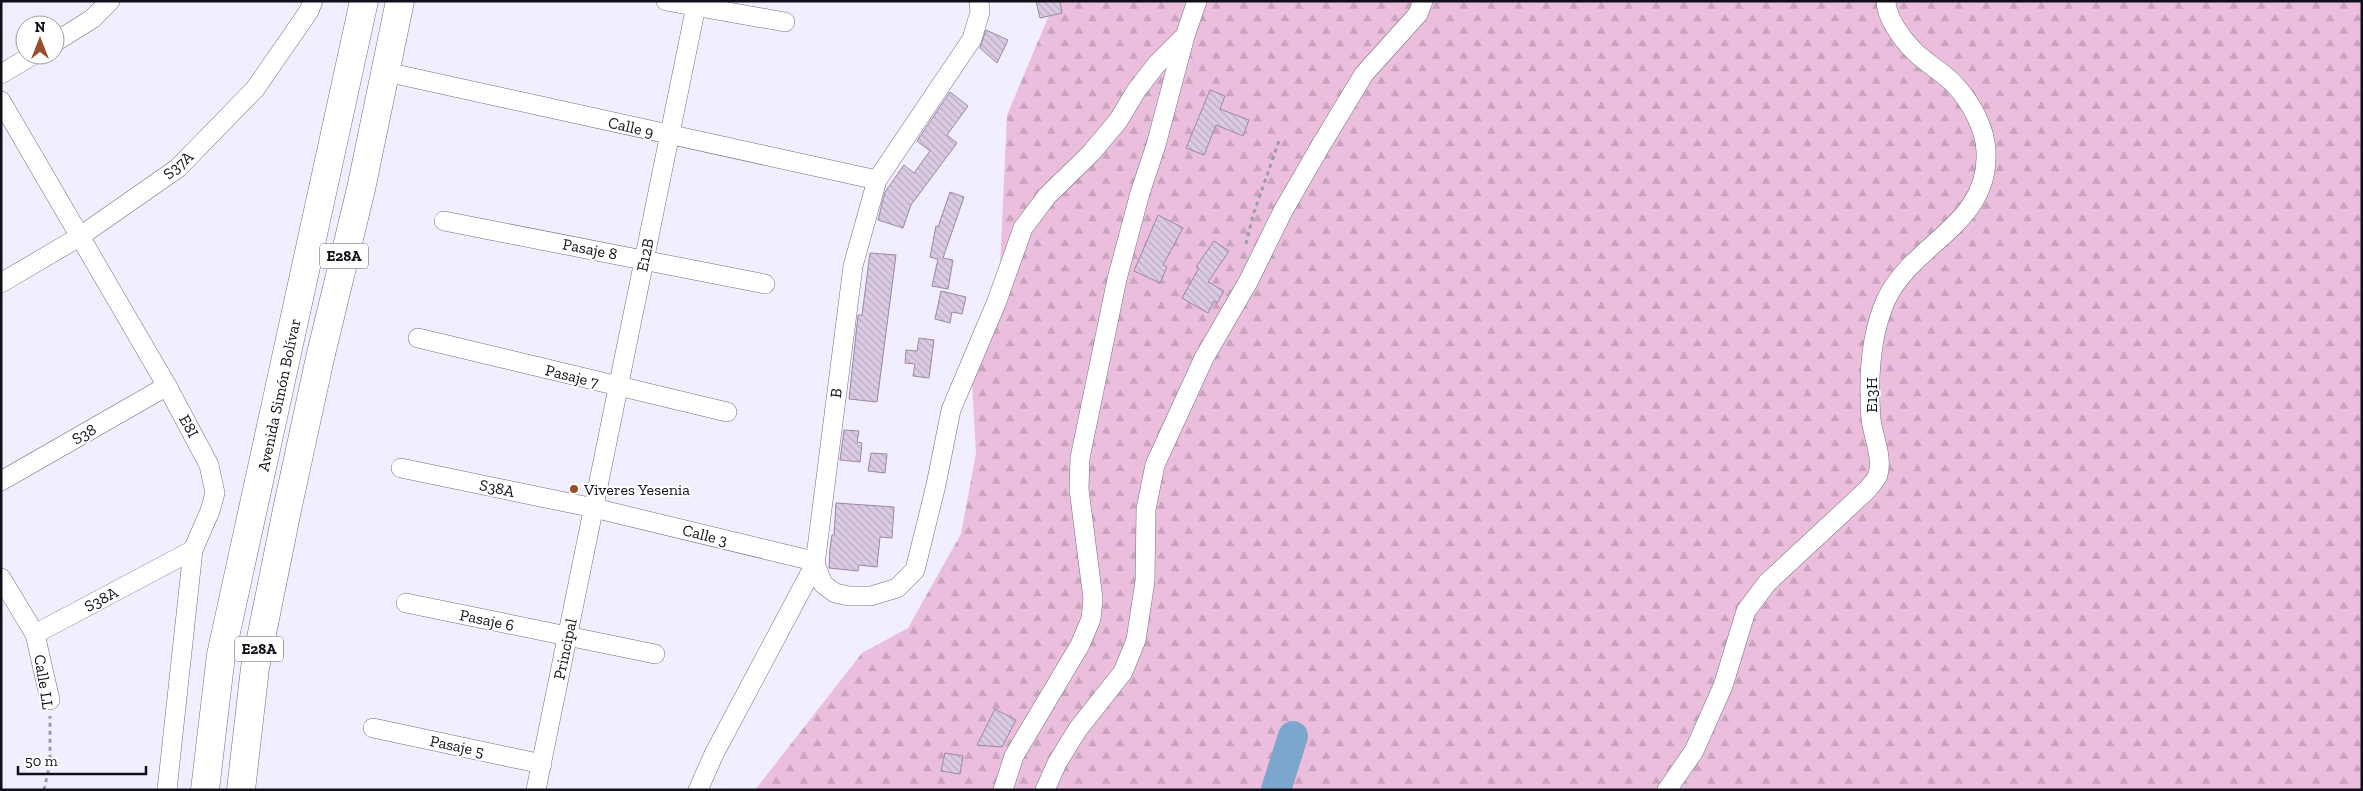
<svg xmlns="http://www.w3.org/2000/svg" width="2363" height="791" viewBox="0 0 2363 791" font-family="'Zilla Slab',serif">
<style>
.forest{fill:url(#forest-firs)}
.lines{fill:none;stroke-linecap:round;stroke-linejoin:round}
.river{stroke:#7da6cc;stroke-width:30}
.building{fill:url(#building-back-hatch);stroke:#9989a0}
.minor-casing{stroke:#716d85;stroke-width:20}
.trunk-casing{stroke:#716d85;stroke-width:29}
.path{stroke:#9d9baa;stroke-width:3;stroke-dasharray:4 4;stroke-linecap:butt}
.minor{stroke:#fff;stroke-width:19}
.trunk{stroke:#fff;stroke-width:28}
.poi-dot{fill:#97502b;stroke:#fff;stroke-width:2}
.labels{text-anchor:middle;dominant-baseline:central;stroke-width:4;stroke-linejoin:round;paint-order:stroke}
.shield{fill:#fff;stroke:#58565d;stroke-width:1}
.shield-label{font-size:15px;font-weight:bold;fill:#100e18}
.street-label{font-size:16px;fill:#100e18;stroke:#fff}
.poi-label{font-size:16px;fill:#100e18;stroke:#fff;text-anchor:start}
</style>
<defs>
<pattern id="forest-firs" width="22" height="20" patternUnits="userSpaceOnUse" patternTransform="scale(1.25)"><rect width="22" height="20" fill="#ecbedd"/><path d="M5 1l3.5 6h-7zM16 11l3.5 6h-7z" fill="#c9a2bd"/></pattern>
<pattern id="building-back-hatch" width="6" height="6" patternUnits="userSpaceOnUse" patternTransform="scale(1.25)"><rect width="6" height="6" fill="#dbcae3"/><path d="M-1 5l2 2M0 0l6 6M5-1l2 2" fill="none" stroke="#bbacc2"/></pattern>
</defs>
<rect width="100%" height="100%" fill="#f0eeff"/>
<!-- forest -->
<polygon class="forest" points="1055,1 2362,1 2362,790 755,790 862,653 908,628 961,534 976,453 971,366 1000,267 1007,115"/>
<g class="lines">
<!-- river -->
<polyline class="river" points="1276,790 1293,736"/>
</g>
<!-- building -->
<g class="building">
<polygon points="1036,1 1060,1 1062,13 1040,18"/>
<polygon points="986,30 1008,40 997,63 980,48"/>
<polygon points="1210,90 1225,96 1220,109 1249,120 1243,136 1216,125 1204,155 1186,148"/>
<polygon points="950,92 968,106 947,135 957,143 911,205 903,228 878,220 885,192 904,165 914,173 930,151 917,141"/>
<polygon points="950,192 964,197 943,258 953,260 948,289 932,286 938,259 930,257 936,226 938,227"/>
<polygon points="1158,215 1183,228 1163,265 1167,267 1160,283 1134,271"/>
<polygon points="1214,241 1229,251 1208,282 1224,291 1217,303 1214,301 1208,313 1182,298 1199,268 1196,267"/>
<polygon points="870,253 896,255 877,402 849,399 858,315 862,315"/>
<polygon points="941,291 966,297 962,314 952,312 950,323 935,319"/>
<polygon points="919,338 934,340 929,378 913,376 915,364 905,363 906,350 917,351"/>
<polygon points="844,430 859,431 857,442 862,443 860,462 840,460"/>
<polygon points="871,453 887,454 885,473 868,471"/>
<polygon points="836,503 894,507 892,538 880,537 877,567 859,565 858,571 829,568 830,549 832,535 834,535"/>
<polygon points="995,709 1016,720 1002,747 977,745"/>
<polygon points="945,753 963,756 960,774 941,771"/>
</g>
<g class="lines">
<!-- minor casing -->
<g class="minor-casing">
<g id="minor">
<polyline points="666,1 785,22"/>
<polyline points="55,42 92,19 110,1"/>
<polyline points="386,72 877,180"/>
<polyline points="1,74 33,55"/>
<polyline points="1,101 167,386 209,465 215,493 210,511 193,550 167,790"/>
<polyline points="444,221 765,284"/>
<polyline points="1,283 79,237 178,168 255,89 309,11 313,1"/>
<polyline points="418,338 727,412"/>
<polyline points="401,468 594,508 805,559 815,564"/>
<polyline points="1,481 167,386"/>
<polyline points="815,564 823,584 835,593 849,596 871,596 897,588 915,570 936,485 951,410 997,301 1023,228 1047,196 1091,153 1118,121 1136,91 1156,65 1184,37"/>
<polyline points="1,578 35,634 50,700"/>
<polyline points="406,603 655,654"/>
<polyline points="35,634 193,550"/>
<polyline points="373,728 542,764"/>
<polyline points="536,790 697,1"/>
<polyline points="698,790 714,754 815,564 853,266 877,180 972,39 980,12 979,1"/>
<polyline points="1003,790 1014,756 1080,645 1091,619 1093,599 1079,489 1080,458 1117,279 1140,193 1156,145 1185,36 1197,1"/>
<polyline points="1045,790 1057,763 1078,729 1123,672 1136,640 1145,581 1146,509 1155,465 1204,358 1248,282 1283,211 1321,145 1364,74 1418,14 1423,1"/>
<path d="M1667,790l27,-39 29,-65 23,-75 21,-28 100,-93c3,-4 9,-10 11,-15 5,-18 -5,-39 -7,-56 -3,-40 -1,-83 15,-119 27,-58 104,-75 100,-149 -1,-24 -16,-50 -32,-67 -12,-13 -29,-21 -41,-34 -11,-11 -27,-33 -27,-49"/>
</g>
</g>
<!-- trunk casing -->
<g class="trunk-casing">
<g id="trunk">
<polyline points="205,790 221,655 364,1"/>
<polyline points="241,790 255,668 287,510 320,358 361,189 400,1"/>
</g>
</g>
<!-- path -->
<g class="path">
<polyline points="1246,244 1253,215 1280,138"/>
<polyline points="44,790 50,763 50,716"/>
</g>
<!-- minor -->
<use href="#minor" class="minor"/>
<!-- trunk -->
<use href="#trunk" class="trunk"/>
</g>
<!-- markers -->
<circle class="poi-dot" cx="574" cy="489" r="5"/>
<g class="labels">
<!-- shield labels -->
<g class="shield">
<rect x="320" y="243.5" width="48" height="25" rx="4"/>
<rect x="235" y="636.5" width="48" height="25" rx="4"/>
</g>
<g class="shield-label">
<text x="344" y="256">E28A</text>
<text x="259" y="649">E28A</text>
</g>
<!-- street labels -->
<g class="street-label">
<text transform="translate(631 127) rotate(13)">Calle 9</text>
<text transform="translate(178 165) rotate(-41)">S37A</text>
<text transform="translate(590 249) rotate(11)">Pasaje 8</text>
<text transform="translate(645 255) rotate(-78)">E12B</text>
<text transform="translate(572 376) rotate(14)">Pasaje 7</text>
<text transform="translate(836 393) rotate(-83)">B</text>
<text transform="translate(279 395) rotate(-78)">Avenida Simón Bolívar</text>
<text transform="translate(1871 395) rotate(-90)">E13H</text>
<text transform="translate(189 426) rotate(61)">E8I</text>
<text transform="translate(84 434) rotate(-30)">S38</text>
<text transform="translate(497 488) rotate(12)">S38A</text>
<text transform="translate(705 535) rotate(14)">Calle 3</text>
<text transform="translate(101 599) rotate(-28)">S38A</text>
<text transform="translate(487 620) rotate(12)">Pasaje 6</text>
<text transform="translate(565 649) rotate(-78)">Principal</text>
<text transform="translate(44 682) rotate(81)">Calle LL</text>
<text transform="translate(457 746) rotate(12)">Pasaje 5</text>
</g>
<!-- poi labels -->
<g class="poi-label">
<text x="584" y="489">Viveres Yesenia</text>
</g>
</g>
<!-- border -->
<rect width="2363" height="791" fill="none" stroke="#100e18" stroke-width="5"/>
<!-- north arrow -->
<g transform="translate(40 40)"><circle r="24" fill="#ffffff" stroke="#9f9fa3"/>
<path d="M0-4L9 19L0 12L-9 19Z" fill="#97502b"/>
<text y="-8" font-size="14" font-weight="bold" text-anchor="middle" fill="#100e18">N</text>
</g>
<!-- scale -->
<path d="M18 766v8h128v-8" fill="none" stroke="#100e18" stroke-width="2.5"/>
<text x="25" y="766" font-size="15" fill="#100e18" stroke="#ffffff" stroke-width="4" paint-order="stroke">50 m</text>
</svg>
